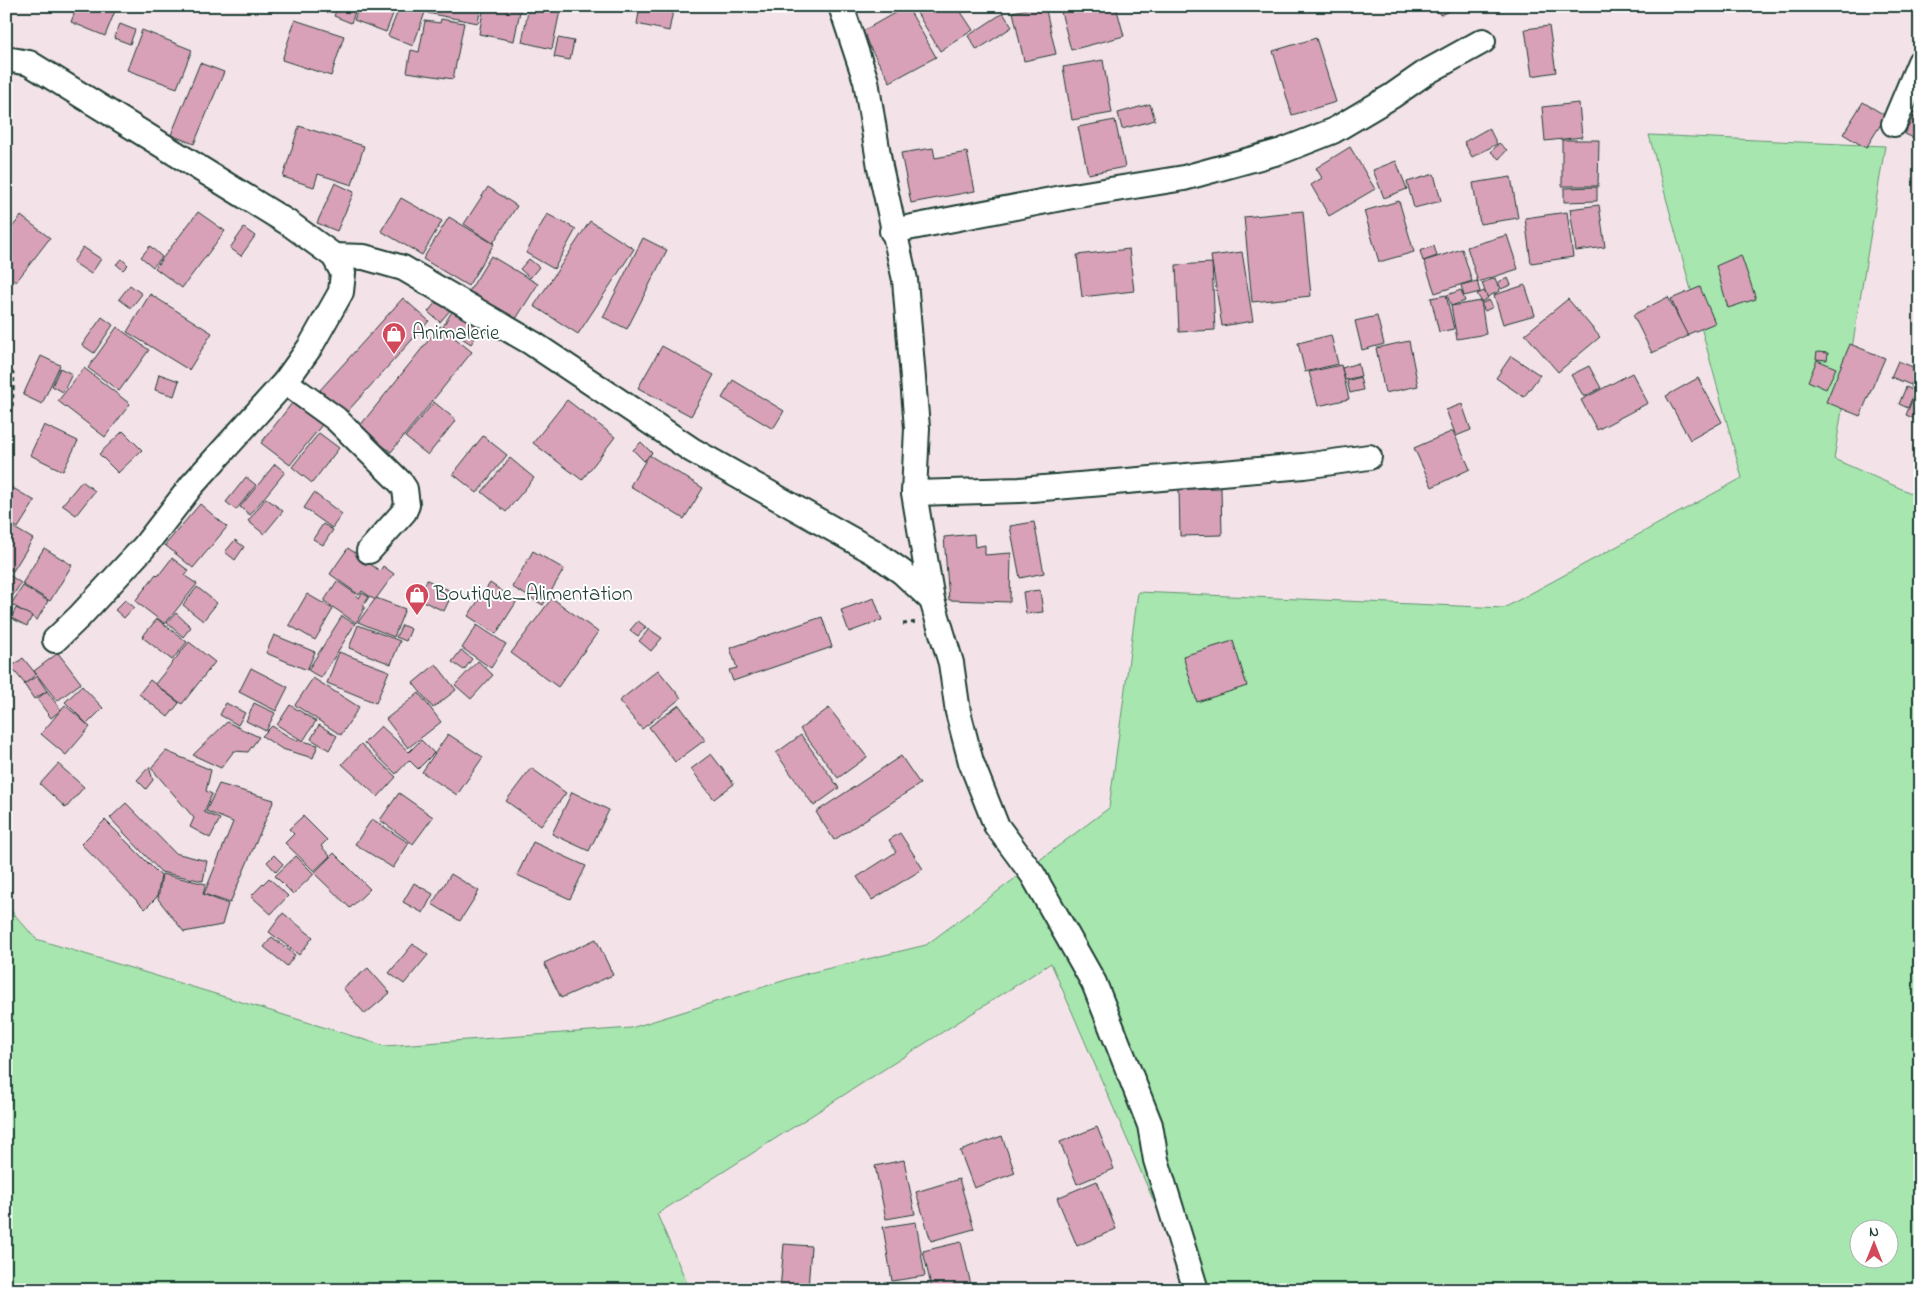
<svg xmlns="http://www.w3.org/2000/svg" width="1926" height="1296" viewBox="0 0 1926 1296" font-family="'Indie Flower',sans-serif">
<style>
.green{fill:#a7e6ae;stroke:#639271;fill-rule:evenodd}
.building{fill:#d8a1b7;stroke:#1f3d34}
.lines{fill:none;stroke-linecap:round;stroke-linejoin:round}
.minor-casing{stroke:#1f3d34;stroke-width:28}
.path{stroke:#1f3d34;stroke-width:3;stroke-dasharray:4 4;stroke-linecap:butt}
.minor{stroke:#fff;stroke-width:24}
.labels{text-anchor:middle;dominant-baseline:central;stroke-width:4;stroke-linejoin:round;paint-order:stroke}
.poi-label{font-size:21px;fill:#1f3d34;stroke:#fff;text-anchor:start}
</style>
<rect width="100%" height="100%" fill="#f3e3e9"/>
<filter id="ink" filterUnits="userSpaceOnUse"><feTurbulence type="fractalNoise" baseFrequency=".02" numOctaves="2"/><feDisplacementMap in="SourceGraphic" scale="10" xChannelSelector="R" yChannelSelector="G"/><feConvolveMatrix kernelMatrix="1 2 1 2 8 2 1 2 1" color-interpolation-filters="sRGB"/></filter>
<g filter="url(#ink)">
<!-- green -->
<path class="green" d="M1649,135l236,11 -51,313 86,38v793h-728l-141,-327 -394,251 33,76h-684v-385l30,34 349,107 246,-18 174,-54 121,-29 183,-137 29,-216 366,16 238,-130zM1858,1228h30v30h-30z"/>
<!-- building -->
<g class="building">
<polygon points="77,6 117,6 105,36 71,22"/>
<polygon points="338,6 357,6 351,23 334,16"/>
<polygon points="359,6 396,6 386,32 354,20"/>
<polygon points="400,6 427,7 413,46 388,36"/>
<polygon points="429,6 481,6 478,23 427,13"/>
<polygon points="484,6 521,6 514,41 479,34"/>
<polygon points="529,6 561,6 552,49 522,42"/>
<polygon points="640,6 674,6 669,31 637,24"/>
<polygon points="845,6 868,6 869,10 846,13"/>
<polygon points="907,6 936,57 890,82 861,32"/>
<polygon points="927,6 957,6 973,30 940,51 917,13"/>
<polygon points="1040,6 1045,6 1056,54 1024,61 1013,12"/>
<polygon points="1067,6 1116,6 1124,36 1071,50 1060,8"/>
<polygon points="1436,6 1461,6 1440,15"/>
<polygon points="1003,13 1012,27 977,50 968,36"/>
<polygon points="441,19 464,23 453,79 407,72 411,50 419,52 425,21 440,23"/>
<polygon points="295,20 344,36 331,76 282,60"/>
<polygon points="120,24 135,30 130,44 114,38"/>
<polygon points="1549,26 1556,72 1532,76 1525,29"/>
<polygon points="142,30 192,50 177,88 127,70"/>
<polygon points="558,38 574,41 570,60 554,57"/>
<polygon points="1316,38 1336,102 1292,115 1273,51"/>
<polygon points="1103,60 1112,113 1072,120 1063,67"/>
<polygon points="200,63 224,72 194,144 171,135"/>
<polygon points="1863,102 1886,116 1866,148 1843,134"/>
<polygon points="1579,103 1582,137 1545,141 1542,107"/>
<polygon points="1150,104 1155,120 1122,129 1118,113"/>
<polygon points="1913,117 1920,120 1920,141 1905,134"/>
<polygon points="1115,120 1125,167 1088,174 1078,127"/>
<polygon points="299,126 364,146 352,185 318,174 314,187 283,177"/>
<polygon points="1489,128 1497,144 1472,157 1464,142"/>
<polygon points="1562,140 1599,140 1598,186 1562,186"/>
<polygon points="1499,143 1507,150 1499,159 1491,152"/>
<polygon points="1350,147 1375,189 1329,216 1311,185 1322,178 1316,168"/>
<polygon points="933,148 935,158 967,152 975,191 911,203 901,153"/>
<polygon points="1396,161 1407,189 1384,198 1373,170"/>
<polygon points="1434,174 1441,201 1414,208 1407,182"/>
<polygon points="1511,177 1518,218 1480,224 1473,183"/>
<polygon points="335,183 354,192 337,231 317,223"/>
<polygon points="488,187 517,206 493,243 464,224"/>
<polygon points="1597,187 1597,201 1564,202 1564,188"/>
<polygon points="401,198 442,221 422,255 381,231"/>
<polygon points="1399,201 1414,252 1379,262 1364,211"/>
<polygon points="1599,205 1605,247 1576,251 1570,209"/>
<polygon points="1303,211 1311,296 1252,302 1244,217"/>
<polygon points="198,212 225,231 182,288 155,268"/>
<polygon points="1567,212 1573,257 1531,263 1525,218"/>
<polygon points="547,214 576,229 554,269 526,253"/>
<polygon points="21,216 50,238 16,282 6,275 6,235"/>
<polygon points="449,217 494,244 468,286 423,259"/>
<polygon points="590,221 634,249 578,334 534,306"/>
<polygon points="244,228 255,236 241,256 230,248"/>
<polygon points="1507,235 1518,269 1478,282 1467,247"/>
<polygon points="643,238 667,250 627,329 603,317"/>
<polygon points="150,246 162,257 153,267 141,257"/>
<polygon points="1434,246 1437,256 1423,261 1420,251"/>
<polygon points="83,247 101,259 91,274 73,262"/>
<polygon points="1129,249 1134,291 1082,297 1077,255"/>
<polygon points="1462,249 1472,281 1435,293 1424,261"/>
<polygon points="1242,252 1253,321 1222,326 1211,256"/>
<polygon points="1741,255 1756,299 1728,308 1716,266"/>
<polygon points="491,256 538,284 514,322 468,293"/>
<polygon points="122,259 128,265 123,270 116,264"/>
<polygon points="529,259 539,267 530,278 520,269"/>
<polygon points="1212,263 1215,330 1179,332 1176,265"/>
<polygon points="1495,278 1500,291 1487,297 1482,283"/>
<polygon points="1508,278 1511,285 1501,289 1498,282"/>
<polygon points="1477,281 1480,292 1464,296 1461,285"/>
<polygon points="130,285 142,294 131,308 119,299"/>
<polygon points="1525,285 1535,315 1503,324 1494,295"/>
<polygon points="1700,287 1715,323 1686,335 1671,299"/>
<polygon points="1461,290 1465,301 1451,306 1447,295"/>
<polygon points="1484,291 1488,298 1482,302 1477,294"/>
<polygon points="150,294 212,333 189,370 127,332"/>
<polygon points="1446,295 1454,329 1439,332 1431,298"/>
<polygon points="1668,297 1688,336 1652,353 1633,315"/>
<polygon points="403,298 429,321 346,413 320,390"/>
<polygon points="439,298 452,308 440,322 428,312"/>
<polygon points="1568,299 1600,337 1558,372 1525,334"/>
<polygon points="1489,300 1493,307 1485,311 1481,304"/>
<polygon points="1481,301 1486,334 1457,339 1451,306"/>
<polygon points="453,310 482,328 471,344 443,326"/>
<polygon points="1377,316 1384,344 1362,350 1355,321"/>
<polygon points="102,317 113,325 94,353 82,345"/>
<polygon points="440,326 472,352 391,452 359,427"/>
<polygon points="117,327 149,350 119,391 88,368"/>
<polygon points="1331,335 1338,364 1305,372 1298,343"/>
<polygon points="1409,341 1418,386 1385,393 1376,348"/>
<polygon points="1850,344 1885,358 1860,416 1826,402"/>
<polygon points="662,346 714,375 691,416 638,388"/>
<polygon points="1817,352 1828,353 1827,360 1816,359"/>
<polygon points="41,356 60,365 42,404 23,395"/>
<polygon points="1511,356 1540,375 1524,397 1496,378"/>
<polygon points="1817,360 1836,368 1826,389 1808,381"/>
<polygon points="1898,361 1918,369 1911,385 1891,377"/>
<polygon points="1358,363 1361,376 1345,380 1342,368"/>
<polygon points="1341,365 1349,399 1318,406 1309,372"/>
<polygon points="1589,366 1601,388 1584,397 1571,375"/>
<polygon points="1920,367 1920,391 1911,387"/>
<polygon points="60,368 72,374 63,392 52,386"/>
<polygon points="84,368 130,404 105,437 58,401"/>
<polygon points="1632,373 1648,403 1597,430 1581,400"/>
<polygon points="159,374 179,381 174,396 155,390"/>
<polygon points="1360,377 1363,390 1350,393 1347,381"/>
<polygon points="1698,378 1722,422 1690,440 1666,396"/>
<polygon points="733,380 784,411 773,429 722,398"/>
<polygon points="1906,387 1915,391 1908,408 1899,404"/>
<polygon points="1916,391 1920,392 1920,421 1906,415"/>
<polygon points="296,398 325,421 290,465 261,443"/>
<polygon points="567,400 615,437 582,480 533,443"/>
<polygon points="434,402 456,420 428,455 405,437"/>
<polygon points="1462,404 1471,430 1456,436 1446,410"/>
<polygon points="44,425 78,441 63,471 30,455"/>
<polygon points="123,431 142,450 118,473 99,454"/>
<polygon points="1453,431 1470,469 1432,487 1414,448"/>
<polygon points="319,433 339,448 312,483 292,467"/>
<polygon points="483,436 507,455 477,493 453,474"/>
<polygon points="641,442 652,453 644,461 633,450"/>
<polygon points="649,455 703,488 684,519 630,486"/>
<polygon points="510,458 534,478 506,512 482,492"/>
<polygon points="275,464 285,472 250,515 240,507"/>
<polygon points="246,477 256,485 236,510 226,502"/>
<polygon points="82,481 95,491 76,515 62,505"/>
<polygon points="6,484 35,501 18,528 6,521"/>
<polygon points="1221,488 1222,535 1180,536 1179,489"/>
<polygon points="314,493 342,514 332,528 304,508"/>
<polygon points="266,498 283,511 264,534 248,521"/>
<polygon points="200,504 227,527 193,568 165,545"/>
<polygon points="1034,522 1044,573 1020,578 1010,526"/>
<polygon points="6,523 33,539 13,571 6,567"/>
<polygon points="323,524 333,530 323,545 313,539"/>
<polygon points="974,534 975,547 985,545 985,555 1011,553 1010,602 949,600 944,537"/>
<polygon points="235,540 244,547 235,560 225,552"/>
<polygon points="44,548 72,565 50,601 22,584"/>
<polygon points="348,548 380,571 383,566 394,574 375,600 362,591 359,595 330,574"/>
<polygon points="533,551 564,569 543,605 512,587"/>
<polygon points="172,558 189,571 185,576 197,584 165,624 135,601 156,574 158,576"/>
<polygon points="6,573 21,583 6,606"/>
<polygon points="427,580 453,592 444,611 418,599"/>
<polygon points="337,581 356,594 355,595 359,598 362,593 369,597 363,606 365,607 356,623 324,601"/>
<polygon points="490,583 517,601 496,634 468,616"/>
<polygon points="23,586 48,601 37,620 11,604"/>
<polygon points="197,587 217,603 203,621 183,605"/>
<polygon points="1040,590 1043,612 1026,614 1023,592"/>
<polygon points="307,594 333,609 315,640 289,625"/>
<polygon points="376,598 405,609 394,637 358,622"/>
<polygon points="552,598 598,632 558,687 511,653"/>
<polygon points="874,598 882,620 849,632 841,610"/>
<polygon points="125,600 134,607 124,618 115,610"/>
<polygon points="16,608 32,616 27,626 11,618"/>
<polygon points="176,613 191,627 183,637 167,623"/>
<polygon points="342,616 355,624 321,678 308,670"/>
<polygon points="822,617 832,647 733,681 729,670 737,668 730,648"/>
<polygon points="157,619 187,642 172,660 142,637"/>
<polygon points="638,621 646,627 638,636 630,630"/>
<polygon points="358,625 400,641 391,664 349,648"/>
<polygon points="402,625 411,629 406,641 396,637"/>
<polygon points="477,625 506,644 491,668 462,648"/>
<polygon points="649,629 662,638 651,651 639,641"/>
<polygon points="274,635 315,652 307,670 266,653"/>
<polygon points="1233,641 1247,686 1197,702 1183,656"/>
<polygon points="189,642 215,662 182,704 155,684"/>
<polygon points="461,650 472,659 464,670 452,662"/>
<polygon points="339,652 389,671 376,703 327,683"/>
<polygon points="58,653 81,683 57,701 34,671"/>
<polygon points="23,658 36,674 25,684 11,667"/>
<polygon points="478,661 493,675 471,699 455,685"/>
<polygon points="436,664 456,690 433,708 413,683"/>
<polygon points="251,668 288,687 276,711 239,692"/>
<polygon points="658,670 681,698 642,729 619,701"/>
<polygon points="37,676 47,691 34,699 24,684"/>
<polygon points="313,678 359,707 341,735 295,705"/>
<polygon points="150,680 179,703 168,717 139,694"/>
<polygon points="82,686 103,708 87,724 65,702"/>
<polygon points="47,691 61,710 51,718 37,699"/>
<polygon points="419,693 441,722 408,748 386,719"/>
<polygon points="226,703 245,713 238,725 220,715"/>
<polygon points="254,703 275,713 266,731 246,721"/>
<polygon points="65,705 90,727 66,755 41,734"/>
<polygon points="290,705 316,721 303,741 277,725"/>
<polygon points="679,705 705,740 675,762 649,727"/>
<polygon points="829,708 867,757 838,778 800,729"/>
<polygon points="227,722 259,737 248,752 234,751 221,768 193,755"/>
<polygon points="319,725 337,736 329,750 311,739"/>
<polygon points="272,726 291,738 318,745 313,758 282,749 262,736"/>
<polygon points="381,726 409,752 421,740 434,753 418,769 409,760 396,774 364,743"/>
<polygon points="448,734 483,757 457,795 422,772"/>
<polygon points="801,735 839,788 814,806 776,753"/>
<polygon points="361,744 396,777 378,797 342,764"/>
<polygon points="166,751 211,770 206,791 212,794 204,812 220,819 210,838 190,827 194,818 151,768"/>
<polygon points="711,754 734,784 714,799 691,769"/>
<polygon points="901,756 920,784 834,840 816,812"/>
<polygon points="58,764 84,787 66,808 40,784"/>
<polygon points="149,767 153,780 146,789 137,780"/>
<polygon points="531,768 566,793 541,826 506,801"/>
<polygon points="219,784 274,800 230,903 204,894 233,822 206,811"/>
<polygon points="572,792 609,810 589,851 552,834"/>
<polygon points="399,793 433,817 413,844 380,820"/>
<polygon points="126,803 175,853 207,861 203,881 161,872 110,818"/>
<polygon points="303,816 327,840 321,846 330,856 314,871 285,843 294,834 289,829"/>
<polygon points="372,819 409,843 393,868 355,844"/>
<polygon points="105,820 161,876 157,897 145,909 81,844"/>
<polygon points="900,833 923,869 872,900 857,877 896,852 889,840"/>
<polygon points="533,842 586,866 570,899 517,875"/>
<polygon points="334,853 370,889 350,908 314,873"/>
<polygon points="274,855 283,864 276,872 267,862"/>
<polygon points="296,856 314,874 293,894 275,876"/>
<polygon points="162,874 206,884 203,894 228,904 222,925 184,932 158,899"/>
<polygon points="451,874 479,891 460,921 432,904"/>
<polygon points="269,878 288,896 271,914 251,896"/>
<polygon points="414,883 433,894 423,913 403,902"/>
<polygon points="283,913 313,937 299,955 269,932"/>
<polygon points="272,937 295,955 287,966 264,947"/>
<polygon points="596,939 613,975 561,998 544,963"/>
<polygon points="413,944 428,955 404,984 389,973"/>
<polygon points="368,968 390,993 365,1014 343,988"/>
<polygon points="1097,1127 1114,1169 1077,1184 1060,1142"/>
<polygon points="1002,1136 1015,1173 974,1188 960,1151"/>
<polygon points="904,1160 915,1214 886,1219 875,1166"/>
<polygon points="959,1179 974,1229 931,1241 916,1192"/>
<polygon points="1097,1181 1116,1229 1077,1246 1057,1198"/>
<polygon points="916,1222 925,1276 892,1281 883,1227"/>
<polygon points="961,1242 971,1285 952,1290 932,1290 923,1251"/>
<polygon points="784,1244 811,1246 808,1290 780,1290"/>
</g>
<g class="lines">
<!-- minor casing -->
<g class="minor-casing">
<g id="minor">
<polyline points="841,6 866,81 880,167 905,280 917,428 914,493 932,600 951,663 958,712 971,762 996,825 1033,875 1094,983 1150,1125 1156,1160 1196,1290"/>
<polyline points="6,59 29,63 290,224 334,256 343,273 341,292 310,347 285,382 192,485 144,547 80,616 55,640"/>
<polyline points="1894,124 1920,62"/>
<polyline points="892,231 1067,197 1184,178 1282,151 1333,131 1392,96 1425,73 1483,41"/>
<polyline points="334,256 364,257 403,268 532,343 692,450 874,552 902,572 932,600"/>
<polyline points="285,382 336,419 401,483 405,489 407,505 404,512 369,551"/>
<polyline points="914,493 1020,490 1304,466 1369,457"/>
</g>
</g>
<!-- path -->
<g class="path">
<polyline points="6,365 14,375 12,410 6,412"/>
<polyline points="903,624 917,622"/>
</g>
<!-- minor -->
<use href="#minor" class="minor"/>
</g>
</g>
<!-- icons -->
<defs>
<g id="shop-pin" transform="scale(1.25)"><path d="M0 17L-7.5 6A9.5 9.5 0 1 1 7.5 6Z" fill="#d1495b" stroke="#fff"/><path d="M-5-2.5h2.3a2.7 3.5 0 0 1 5.4 0H5L5.5 6h-11ZM-1.5-2.5h3a1.5 2.3 0 0 0-3 0Z" fill="#fff"/></g>
</defs>
<g fill-rule="evenodd">
<use href="#shop-pin" x="394" y="334"/>
<use href="#shop-pin" x="417" y="595"/>
</g>
<g class="labels">
<!-- poi labels -->
<g class="poi-label">
<text x="412" y="334">Animalerie</text>
<text x="434" y="595">Boutique_Alimentation</text>
</g>
</g>
<!-- margin -->
<rect width="1926" height="1296" fill="none" stroke="#fff" stroke-width="25"/>
<rect x="12" y="12" width="1901" height="1271" fill="none" stroke="#1f3d34" stroke-width="2" filter="url(#ink)"/>
<!-- north arrow -->
<g transform="translate(1874 1244)"><circle r="24" fill="#ffffff" stroke="#a5b1ae"/>
<path d="M0-4L9 19L0 12L-9 19Z" fill="#d1495b"/>
<text y="-8" font-size="14" font-weight="bold" text-anchor="middle" fill="#1f3d34">N</text>
</g>
</svg>
